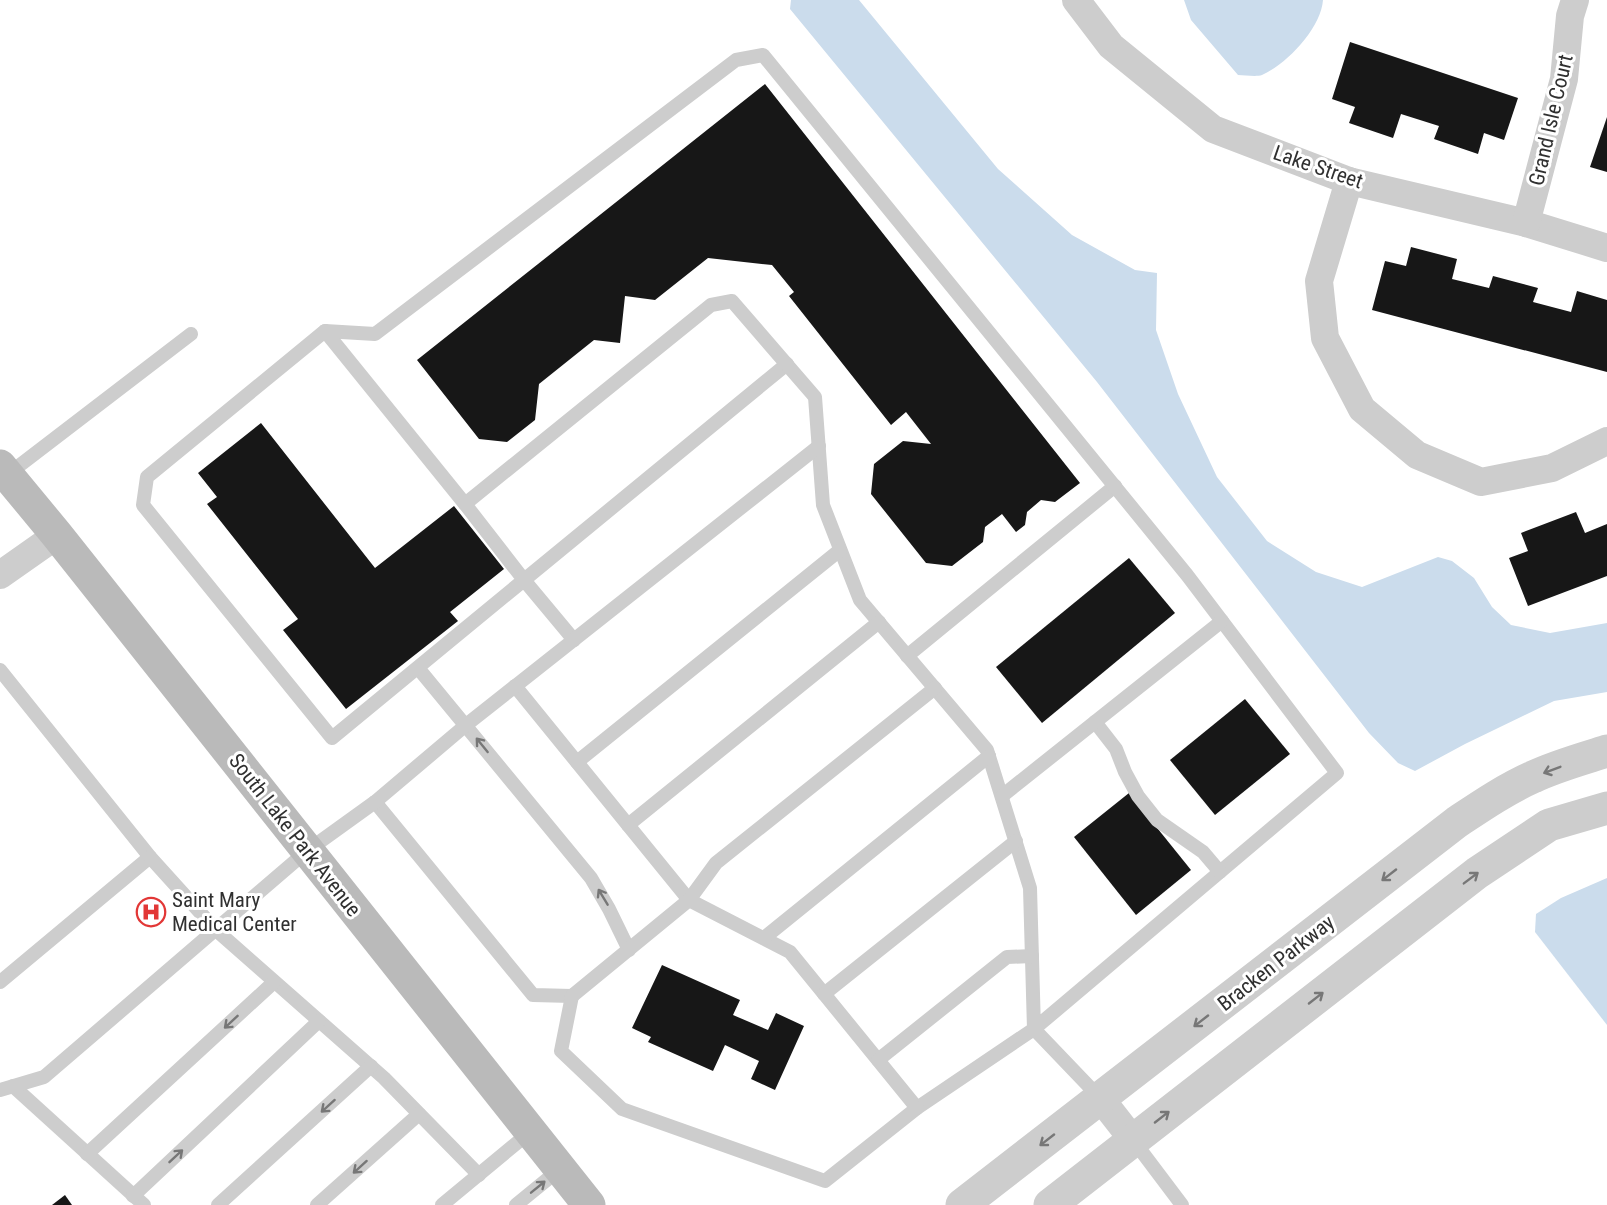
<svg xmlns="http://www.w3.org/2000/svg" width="1607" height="1205" viewBox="0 0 1607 1205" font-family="'Roboto Condensed',sans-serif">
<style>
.water{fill:#cbdcec}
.building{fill:#171717}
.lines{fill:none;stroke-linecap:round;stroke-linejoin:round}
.service{stroke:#cdcdcd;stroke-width:14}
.minor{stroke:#cdcdcd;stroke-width:28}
.tertiary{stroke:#cdcdcd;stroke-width:33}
.secondary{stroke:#bababa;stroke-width:33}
.oneway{stroke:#777}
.labels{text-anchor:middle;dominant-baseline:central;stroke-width:6;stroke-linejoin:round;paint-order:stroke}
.street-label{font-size:21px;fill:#303030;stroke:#fff}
.poi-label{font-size:21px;fill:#303030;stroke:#fff;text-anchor:start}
</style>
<rect width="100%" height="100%" fill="#fff"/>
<!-- water -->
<g class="water">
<polygon points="791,0 859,0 998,169 1072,235 1135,270 1157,273 1156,330 1178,394 1217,477 1267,541 1316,572 1362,587 1438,557 1452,561 1474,578 1492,607 1511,625 1550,633 1607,623 1607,692 1554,701 1465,744 1415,771 1398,763 1369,733 1097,382 790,9"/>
<path d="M1184,0h139c-2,28 -36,64 -61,75 -6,2 -17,0 -24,0l-47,-55z"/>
<polygon points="1607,878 1607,1025 1535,932 1536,914 1561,898"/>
</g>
<!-- building -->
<g class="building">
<polygon points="1350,42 1518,98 1504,140 1484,133 1478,154 1434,139 1439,126 1401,114 1393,138 1349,123 1355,107 1332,99"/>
<polygon points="765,84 1080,483 1055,502 1041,500 1027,512 1025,525 1016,532 1002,514 985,527 983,542 952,566 926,563 871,494 874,464 903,441 931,444 906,412 891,425 789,296 794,292 772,265 708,258 655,300 625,296 620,343 594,340 539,384 535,420 507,442 479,439 417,360"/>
<polygon points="1607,117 1607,172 1590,167"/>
<polygon points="1411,247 1457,259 1452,279 1489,288 1493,276 1538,288 1533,302 1571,312 1577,291 1607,300 1607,372 1372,310 1385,261 1406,266"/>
<polygon points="261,423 375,568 454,506 504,569 450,612 458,621 346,709 283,630 298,619 207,504 217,497 198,473"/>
<polygon points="1576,512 1585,533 1607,524 1607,576 1528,606 1509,558 1528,551 1521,533"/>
<polygon points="1129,558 1175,613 1042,723 996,667"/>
<polygon points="1245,699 1290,754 1215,815 1170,760"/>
<polygon points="1129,793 1191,870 1136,915 1074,837"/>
<polygon points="662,965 740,1000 733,1015 768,1030 776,1013 804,1026 775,1090 751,1079 759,1061 725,1045 713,1071 648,1042 651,1037 632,1028"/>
<polygon points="65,1195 72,1205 52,1205"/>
</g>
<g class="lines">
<!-- service -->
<g class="service">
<polyline points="325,331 465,504"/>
<polyline points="7,475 191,334"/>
<polyline points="574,640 524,580 787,364"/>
<polyline points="907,656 1115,486"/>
<polyline points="418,668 591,878 609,909 629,950"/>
<polyline points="0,670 150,857 0,982"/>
<polyline points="515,686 689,900 790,952 917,1108 1034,1029 1030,888 987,750 860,600 823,505 815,397 732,301 711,305 465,504 524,580 332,738 143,505 147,477 325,331 375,334 736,60 763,55 1187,575 1337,773 1034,1029 1101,1099"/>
<polyline points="1095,722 1116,749 1125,772 1138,796 1157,820 1203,852 1220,872"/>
<polyline points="577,762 840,550"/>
<polyline points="1002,796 1222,621"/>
<polyline points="375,802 533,995 572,996 689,900 716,863 935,688"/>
<polyline points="628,825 879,622"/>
<polyline points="150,857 216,930 384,1078 479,1175"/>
<polyline points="764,938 989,756"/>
<polyline points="824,994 1016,841"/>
<polyline points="572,996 561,1051 622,1109 825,1181 917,1108"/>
<polyline points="878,1060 1007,957 1032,956"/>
<polyline points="13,1086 144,1205"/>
<polyline points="0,1090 44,1077 307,851 375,802 466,725 819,446"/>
<polyline points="1133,1140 1182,1205"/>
<polyline points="87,1154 274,982"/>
<polyline points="133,1196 319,1021"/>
<polyline points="218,1205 371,1066"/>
<polyline points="317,1205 419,1114"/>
<polyline points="442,1205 530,1132"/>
<polyline points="516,1205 560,1169"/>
</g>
<!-- minor -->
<g class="minor">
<polyline points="1076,0 1111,46 1213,129 1349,181 1526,223 1607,248"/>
<polyline points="1349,181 1319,281 1325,338 1362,409 1417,455 1481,482 1552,468 1607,441"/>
<polyline points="1526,223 1564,79 1570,16 1575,0"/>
<polyline points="0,575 57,535"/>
<polyline points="1101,1099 1133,1140"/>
</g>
<!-- tertiary -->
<g class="tertiary">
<path d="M962,1205l495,-383c24,-16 49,-33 76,-45 23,-11 49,-18 74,-26"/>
<polyline points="1050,1205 1477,873 1549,825 1607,808"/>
</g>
<!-- secondary -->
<polyline class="secondary" points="0,466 57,535 589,1205"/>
</g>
<!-- one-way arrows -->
<defs><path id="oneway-shaft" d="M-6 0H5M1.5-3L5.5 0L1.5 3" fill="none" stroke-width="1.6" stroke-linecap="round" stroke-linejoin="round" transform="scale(1.5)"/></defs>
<g class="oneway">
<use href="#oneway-shaft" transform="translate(482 745) rotate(-129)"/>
<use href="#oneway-shaft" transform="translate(1552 770) rotate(159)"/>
<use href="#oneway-shaft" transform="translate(1389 875) rotate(142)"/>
<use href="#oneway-shaft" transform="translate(1471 878) rotate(-37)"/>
<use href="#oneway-shaft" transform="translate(603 897) rotate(-121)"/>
<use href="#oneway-shaft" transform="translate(1316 998) rotate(-38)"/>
<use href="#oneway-shaft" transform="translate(1201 1021) rotate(142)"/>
<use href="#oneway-shaft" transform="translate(231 1022) rotate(137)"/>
<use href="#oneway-shaft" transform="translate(328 1106) rotate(138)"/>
<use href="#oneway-shaft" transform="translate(1162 1117) rotate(-38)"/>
<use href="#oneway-shaft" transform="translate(1047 1140) rotate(142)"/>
<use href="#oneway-shaft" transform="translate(176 1156) rotate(-43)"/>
<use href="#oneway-shaft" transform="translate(360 1167) rotate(138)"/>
<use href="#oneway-shaft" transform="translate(538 1187) rotate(-39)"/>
</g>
<!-- icons -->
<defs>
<g id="hospital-ring" transform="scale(1.5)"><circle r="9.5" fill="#fff" stroke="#e23736" stroke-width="1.5"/><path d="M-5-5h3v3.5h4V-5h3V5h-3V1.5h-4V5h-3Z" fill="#e23736"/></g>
</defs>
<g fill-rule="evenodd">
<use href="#hospital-ring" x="151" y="912"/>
</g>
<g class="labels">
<!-- street labels -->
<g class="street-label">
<text transform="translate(1551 120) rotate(-77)">Grand Isle Court</text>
<text transform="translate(1318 167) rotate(19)">Lake Street</text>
<text transform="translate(295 835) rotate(52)">South Lake Park Avenue</text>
<text transform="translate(1276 963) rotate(-38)">Bracken Parkway</text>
</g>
<!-- poi labels -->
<g class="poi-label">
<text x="172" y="900">Saint Mary<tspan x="172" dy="24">Medical Center</tspan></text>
</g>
</g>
</svg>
